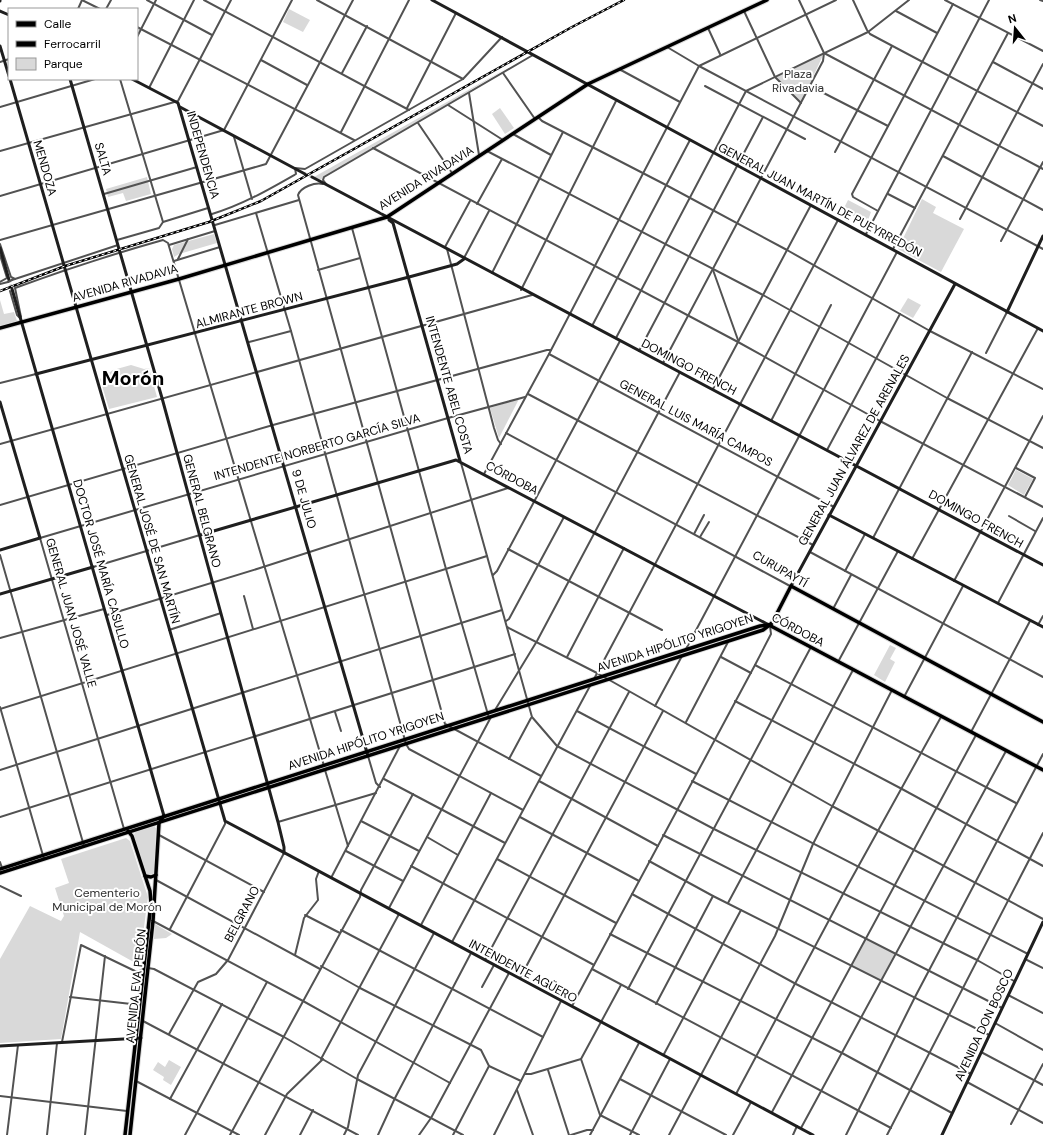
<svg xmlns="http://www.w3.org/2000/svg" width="1043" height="1135" viewBox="0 0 1043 1135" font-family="'DM Sans',sans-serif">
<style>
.green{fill:#d9d9d9}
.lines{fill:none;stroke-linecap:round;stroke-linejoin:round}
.secondary-tunnel{stroke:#d9d9d9;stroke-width:3;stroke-dasharray:3 1.5;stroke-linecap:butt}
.primary-casing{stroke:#dbdbdb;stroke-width:5.5}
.street{stroke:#525252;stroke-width:2}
.secondary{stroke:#1f1f1f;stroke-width:3}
.primary{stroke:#000;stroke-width:3.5}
.rail-casing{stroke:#000;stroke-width:2.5}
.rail{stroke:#fff;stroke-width:1;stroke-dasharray:3;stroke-linecap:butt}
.street-bridge{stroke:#525252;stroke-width:2}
.labels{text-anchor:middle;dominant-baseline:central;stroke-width:4;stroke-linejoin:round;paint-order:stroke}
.park-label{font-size:12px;fill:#303030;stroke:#fff}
.street-label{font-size:12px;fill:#000;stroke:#fff}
.town-label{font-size:20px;font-weight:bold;fill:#000;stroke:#fff}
</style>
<rect width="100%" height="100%" fill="#fff"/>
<!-- green -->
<g class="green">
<polygon points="289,9 310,20 303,32 283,22"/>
<polygon points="824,53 801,103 775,77"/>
<polygon points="509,67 320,180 314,177"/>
<polygon points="500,108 514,128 505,134 492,114"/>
<polygon points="147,177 151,194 126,201 123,193 108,197 106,189"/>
<polygon points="922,199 936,207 933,213 964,229 941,272 898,249"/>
<polygon points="848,200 871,212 867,223 843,210"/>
<polygon points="214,234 217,243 179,254 174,257 172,249 174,245"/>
<polygon points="908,298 921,305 913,318 900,311"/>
<polygon points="0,300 4,314 14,312 17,321 0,326"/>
<polygon points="131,365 144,369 149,368 157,397 109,409 100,379 113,370"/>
<polygon points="519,399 499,438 490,408"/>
<polygon points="1016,470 1033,479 1024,495 1008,485"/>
<polygon points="890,645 896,648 890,659 895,662 885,682 874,675"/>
<polygon points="154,826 156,828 154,874 151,875 146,875 134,835 135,832"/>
<polygon points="126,838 130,841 148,897 139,965 80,932 61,1039 0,1043 0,959 30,906 61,921 64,916 55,888 69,883 61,859"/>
<polygon points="155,924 172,934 166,938 154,939"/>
<polygon points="866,938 895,953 881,980 851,966"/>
<polygon points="169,1060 181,1067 171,1085 163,1080 164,1077 153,1070 158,1062 165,1067"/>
</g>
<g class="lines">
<!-- secondary-tunnel -->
<g class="secondary-tunnel">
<polyline points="305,174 312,177"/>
<polyline points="9,280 12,289"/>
</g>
<!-- primary casing -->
<g class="primary-casing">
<g id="primary">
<polyline points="0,328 179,279 387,217 588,84 767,0"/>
<polyline points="769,625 1043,770"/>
<polyline points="0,869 760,626 768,625"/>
<polyline points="0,873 763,630 772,623 791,586 1043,722"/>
<polyline points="145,876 151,877 156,875"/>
<polyline points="125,1135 151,903 150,891 132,836 128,831"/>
<polyline points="130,1135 153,921 159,823 164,816"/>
</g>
</g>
<!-- street -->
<g class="street">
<polyline points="82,0 100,9"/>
<polyline points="147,0 212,35"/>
<polyline points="204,0 409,110"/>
<polyline points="317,0 463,79"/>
<polyline points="799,0 824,53 1043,169"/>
<polyline points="853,0 867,30 870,34 1043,126"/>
<polyline points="945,0 1043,51"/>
<polyline points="1040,0 1043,1"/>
<polyline points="78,9 82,0"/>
<polyline points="106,9 111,0"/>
<polyline points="744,11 775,77 801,103"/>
<polyline points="896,11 937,33"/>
<polyline points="137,27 354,140"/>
<polyline points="708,28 720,54"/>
<polyline points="137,37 156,0"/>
<polyline points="667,47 699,66 1043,249"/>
<polyline points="261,60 307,85"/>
<polyline points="0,62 9,59"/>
<polyline points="993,62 1043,89"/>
<polyline points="619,69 680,102"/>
<polyline points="342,73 367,26"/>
<polyline points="503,73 535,119"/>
<polyline points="120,79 163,222"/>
<polyline points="705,86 805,139"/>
<polyline points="810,86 888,126"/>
<polyline points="149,88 194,0"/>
<polyline points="469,93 479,155"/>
<polyline points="448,105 503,140"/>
<polyline points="0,107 95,79"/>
<polyline points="407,108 456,13"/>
<polyline points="538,117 542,121 666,185 787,250 930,331 1043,389"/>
<polyline points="418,123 452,173"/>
<polyline points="341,132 409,0"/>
<polyline points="513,134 551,155"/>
<polyline points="234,137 252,199"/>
<polyline points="373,148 738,342 880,421 1043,507"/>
<polyline points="0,151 178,101 231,0"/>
<polyline points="487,151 763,295 947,398 1043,448"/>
<polyline points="835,152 892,46"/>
<polyline points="943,156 1043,210"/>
<path d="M323,184c-8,-2 -22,3 -25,11l147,529 96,52"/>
<polyline points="327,185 323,180 324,177 533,55"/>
<polyline points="104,194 197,167"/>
<polyline points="888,194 915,208"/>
<polyline points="0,196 224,130 292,0"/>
<polyline points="477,204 502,159"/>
<polyline points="878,211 853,197 852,194 953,4"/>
<polyline points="256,213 291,331 406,744 409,749 523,810"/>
<path d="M212,214c30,-9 56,-24 84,-40l-1,-6 10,1 158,-90 39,-42"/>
<polyline points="960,219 1043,64"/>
<polyline points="215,225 299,200"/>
<polyline points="352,228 446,569 489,718"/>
<polyline points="866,234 989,0"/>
<polyline points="0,240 266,164 353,0"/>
<polyline points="117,240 159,228 163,222 208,208"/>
<polyline points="1001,241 1043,162"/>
<polyline points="0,244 11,277 15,279"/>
<polyline points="169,245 215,231"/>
<polyline points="445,247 470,201"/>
<polyline points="447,249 494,428 498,440 501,444"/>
<polyline points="893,249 1008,33"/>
<polyline points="0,255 7,278 0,282"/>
<polyline points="464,258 489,211"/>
<polyline points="178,259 188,239"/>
<polyline points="174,261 220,247"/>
<polyline points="318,270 360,258"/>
<polyline points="713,270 738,340"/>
<polyline points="492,273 563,132"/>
<polyline points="12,280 118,245"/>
<polyline points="0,284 8,282"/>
<polyline points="521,290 616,101"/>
<polyline points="10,291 17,315 20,318"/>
<path d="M21,317l-6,-29c49,-18 98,-34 148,-48l5,3 156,523"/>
<polyline points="592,326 690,140"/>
<polyline points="616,338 746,91 868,32 909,0"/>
<polyline points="249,342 291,331"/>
<polyline points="639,351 763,117"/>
<polyline points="986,353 1007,312"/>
<polyline points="549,354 834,507"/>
<polyline points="663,363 823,61 824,53"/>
<polyline points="0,383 36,374"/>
<polyline points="713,389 811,205"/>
<polyline points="528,394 813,545"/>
<polyline points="771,421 831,305"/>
<polyline points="506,433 790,586"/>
<polyline points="0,444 532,295"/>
<polyline points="827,450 900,314"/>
<polyline points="461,463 532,717 557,746 714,829 977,960 1014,981"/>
<polyline points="1016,468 1035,478 1025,497"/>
<polyline points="484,474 549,354 699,66 836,0"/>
<polyline points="0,505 273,425 547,350 551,350"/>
<polyline points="1009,516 1035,531"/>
<polyline points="694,534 704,515"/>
<polyline points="700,537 709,522"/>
<polyline points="873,538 972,352"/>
<polyline points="508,549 662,630"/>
<polyline points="810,552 1043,677"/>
<polyline points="0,555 84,846"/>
<polyline points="912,559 1038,328"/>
<polyline points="93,567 200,535"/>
<polyline points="845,571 865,534"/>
<polyline points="493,575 497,571 620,341"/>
<polyline points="954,581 1043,416"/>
<polyline points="244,596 253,629"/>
<polyline points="998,603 1043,518"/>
<polyline points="833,609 851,575"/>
<polyline points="107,615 260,568 508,488"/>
<polyline points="506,621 509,619 564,517"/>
<polyline points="1038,625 1043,616"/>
<polyline points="507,627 597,673 832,806 1043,919"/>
<polyline points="169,630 221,613"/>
<polyline points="0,638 104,609"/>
<polyline points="686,649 897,252"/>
<polyline points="567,657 624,548"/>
<polyline points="721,657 751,673"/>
<polyline points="838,662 898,551"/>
<polyline points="755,665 1016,803"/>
<polyline points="594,679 838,220"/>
<polyline points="904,697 963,586"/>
<polyline points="735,701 902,789 1043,866"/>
<polyline points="655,706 682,656"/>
<polyline points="0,707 44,859"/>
<polyline points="0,709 487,556"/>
<polyline points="495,710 537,641 680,372"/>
<polyline points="577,711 696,774"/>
<polyline points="335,712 341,731"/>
<polyline points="686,722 728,642"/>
<polyline points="971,732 1030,621"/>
<polyline points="368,756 376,783 380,787"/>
<polyline points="509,759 531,718"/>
<polyline points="0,770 502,610"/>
<polyline points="325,770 348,846"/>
<polyline points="384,779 505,843"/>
<polyline points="539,781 658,846"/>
<polyline points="692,781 1028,954"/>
<polyline points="0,817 515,654"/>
<polyline points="520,817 639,881"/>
<polyline points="361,821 419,851"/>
<polyline points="278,822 376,793"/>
<polyline points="124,829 40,538 448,418 525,397"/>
<polyline points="159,835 264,892"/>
<polyline points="663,835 1002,1008"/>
<polyline points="427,837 458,855"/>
<polyline points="346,851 403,881"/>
<polyline points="497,859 616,923"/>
<polyline points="649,861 713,896 989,1035"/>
<polyline points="0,862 2,868"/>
<polyline points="411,866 594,965"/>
<polyline points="331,878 400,746"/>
<polyline points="156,880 320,969"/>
<polyline points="0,886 21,896"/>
<polyline points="632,894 796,984 971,1074"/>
<polyline points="728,903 853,670"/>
<polyline points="389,908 491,717"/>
<polyline points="305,915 340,933"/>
<polyline points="153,921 303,1001 450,1083"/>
<polyline points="421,925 491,793"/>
<polyline points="170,929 225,824 225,821"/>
<polyline points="341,930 543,1037"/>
<polyline points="610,934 842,1053 952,1113"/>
<polyline points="452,942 590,686"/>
<polyline points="295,955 304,918 318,900 316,879 319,871"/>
<polyline points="1025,959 1043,968"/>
<polyline points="485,960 629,692"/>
<polyline points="321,966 360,988 481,1050 489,1066 521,1081"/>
<polyline points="148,968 154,969 284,1037 357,1079 463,1135"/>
<polyline points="592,969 891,1128"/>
<polyline points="520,978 663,711"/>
<polyline points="482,987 494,965"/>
<polyline points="628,989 811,647"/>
<polyline points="1008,995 1043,1013"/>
<polyline points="70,997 140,1005"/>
<polyline points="656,1004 713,896"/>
<polyline points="572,1006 755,665 771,634 770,626"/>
<polyline points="143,1021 358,1135"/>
<polyline points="995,1023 1043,1050"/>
<polyline points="169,1034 198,982 216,974 228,960 284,853"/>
<polyline points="62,1042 81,945 137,972 144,969"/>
<polyline points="981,1052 1043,1085"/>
<polyline points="664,1054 741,910"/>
<polyline points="321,1059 399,914"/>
<polyline points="581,1059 600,1115 639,1135"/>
<polyline points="581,1059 621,985"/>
<polyline points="548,1070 569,1135"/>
<polyline points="525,1074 531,1074 581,1059"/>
<polyline points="620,1079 726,1135"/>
<polyline points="136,1081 239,1135"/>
<polyline points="967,1082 1043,1123"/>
<polyline points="517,1090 533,1135"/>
<polyline points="736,1094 843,894 941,717"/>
<polyline points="0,1096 127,1111"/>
<polyline points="170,1099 222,1004"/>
<polyline points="772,1112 976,735"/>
<polyline points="1011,1124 1043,1064"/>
<polyline points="801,1128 1006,751"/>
<polyline points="7,1135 18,1045"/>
<polyline points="47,1135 57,1043"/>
<polyline points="85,1135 105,956"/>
<polyline points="185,1135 267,982"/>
<polyline points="230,1135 360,897 361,890 413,794"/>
<polyline points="265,1135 287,1094 323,1059"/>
<polyline points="300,1135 313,1110"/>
<polyline points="344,1135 348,1127 358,1075 434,933"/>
<polyline points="378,1135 395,1098 471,953"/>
<polyline points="419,1135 431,1118 509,973"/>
<polyline points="453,1135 489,1066"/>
<polyline points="494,1135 561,1001"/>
<polyline points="571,1135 587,1130 593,1130"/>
<polyline points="590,1135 639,1043"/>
<polyline points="630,1135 670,1059"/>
<polyline points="669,1135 775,936 813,844 892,690"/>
<polyline points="733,1135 751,1102"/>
<polyline points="793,1135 797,1126"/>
<polyline points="846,1135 915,997 1043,754"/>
<polyline points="887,1135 1043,833"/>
</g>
<!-- secondary -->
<g class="secondary">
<polyline points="432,0 1043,331"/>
<polyline points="0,1 0,0"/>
<polyline points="0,11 9,15"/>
<polyline points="0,46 9,76"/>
<polyline points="10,79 225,821 813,1135"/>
<polyline points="70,79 162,398 278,822 284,847 284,853"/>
<polyline points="132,79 178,103 368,756"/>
<polyline points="180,107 305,174"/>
<polyline points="312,177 1043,565"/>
<polyline points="389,220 393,223 460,461"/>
<polyline points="0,248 9,280"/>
<polyline points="12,289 164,816"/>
<polyline points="1007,312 1043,236"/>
<polyline points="36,374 409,277 457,264 464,259"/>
<polyline points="0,402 40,538 0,550"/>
<polyline points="829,515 1043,627"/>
<polyline points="200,535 456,460 769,625"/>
<polyline points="791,586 955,284"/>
<polyline points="0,594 93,567"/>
<polyline points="0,1046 141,1038"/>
<polyline points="942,1135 1043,922"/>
</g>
<!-- primary -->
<use href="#primary" class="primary"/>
<!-- rail casing -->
<g class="rail-casing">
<polyline id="rail" points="0,291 65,266 209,222 261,201 572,27 624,0"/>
</g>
<!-- rail -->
<use href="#rail" class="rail"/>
<!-- street-bridge -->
<polyline class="street-bridge" points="8,282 12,280"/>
</g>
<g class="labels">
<!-- park labels -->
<g class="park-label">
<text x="798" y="74">Plaza<tspan x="798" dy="14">Rivadavia</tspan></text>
<text x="107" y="893">Cementerio<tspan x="107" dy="14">Municipal de Morón</tspan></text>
</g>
<!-- street labels -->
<g class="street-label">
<text transform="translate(203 155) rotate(74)">INDEPENDENCIA</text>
<text transform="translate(103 159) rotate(74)">SALTA</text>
<text transform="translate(45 168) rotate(74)">MENDOZA</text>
<text transform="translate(426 178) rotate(-32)">AVENIDA RIVADAVIA</text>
<text transform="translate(820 200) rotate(28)">GENERAL JUAN MARTÍN DE PUEYRREDÓN</text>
<text transform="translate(125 283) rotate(-16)">AVENIDA RIVADAVIA</text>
<text transform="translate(249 310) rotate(-15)">ALMIRANTE BROWN</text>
<text transform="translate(689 367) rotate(28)">DOMINGO FRENCH</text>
<text transform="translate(449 385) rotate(74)">INTENDENTE ABEL COSTA</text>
<text transform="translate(696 423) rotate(28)">GENERAL LUIS MARÍA CAMPOS</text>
<text transform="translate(317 447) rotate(-16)">INTENDENTE NORBERTO GARCÍA SILVA</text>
<text transform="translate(854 450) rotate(-61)">GENERAL JUAN ÁLVAREZ DE ARENALES</text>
<text transform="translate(512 478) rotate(28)">CÓRDOBA</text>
<text transform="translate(304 499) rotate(74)">9 DE JULIO</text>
<text transform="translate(202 511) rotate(75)">GENERAL BELGRANO</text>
<text transform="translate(976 519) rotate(29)">DOMINGO FRENCH</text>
<text transform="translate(152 539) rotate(74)">GENERAL JOSÉ DE SAN MARTÍN</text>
<text transform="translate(101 564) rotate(74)">DOCTOR JOSÉ MARÍA CASULLO</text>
<text transform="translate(780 569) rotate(30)">CURUPAYTÍ</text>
<text transform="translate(71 613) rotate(74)">GENERAL JUAN JOSÉ VALLE</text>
<text transform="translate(798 630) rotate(28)">CÓRDOBA</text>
<text transform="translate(675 643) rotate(-18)">AVENIDA HIPÓLITO YRIGOYEN</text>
<text transform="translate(366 741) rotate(-18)">AVENIDA HIPÓLITO YRIGOYEN</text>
<text transform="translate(242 914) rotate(-62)">BELGRANO</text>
<text transform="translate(523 971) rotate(28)">INTENDENTE AGÜERO</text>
<text transform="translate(136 986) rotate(-84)">AVENIDA EVA PERÓN</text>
<text transform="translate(984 1025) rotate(-65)">AVENIDA DON BOSCO</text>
</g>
<!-- town labels -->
<g class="town-label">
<text x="133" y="378">Morón</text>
</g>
</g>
<!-- legend -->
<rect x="8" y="8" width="130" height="72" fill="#ffffff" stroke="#999999"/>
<rect x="16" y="21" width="20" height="6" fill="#000000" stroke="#999999"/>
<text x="44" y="28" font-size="12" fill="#000000">Calle</text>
<rect x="16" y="41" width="20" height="6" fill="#000000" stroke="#999999"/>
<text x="44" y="48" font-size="12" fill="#000000">Ferrocarril</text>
<rect x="16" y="58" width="20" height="12" fill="#d9d9d9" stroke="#999999"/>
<text x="44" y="68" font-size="12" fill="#000000">Parque</text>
<!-- north arrow -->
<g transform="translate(1015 28) rotate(343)" stroke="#ffffff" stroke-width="3" paint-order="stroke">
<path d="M0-3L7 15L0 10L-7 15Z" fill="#000000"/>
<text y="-6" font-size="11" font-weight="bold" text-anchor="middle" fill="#000000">N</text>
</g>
</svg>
